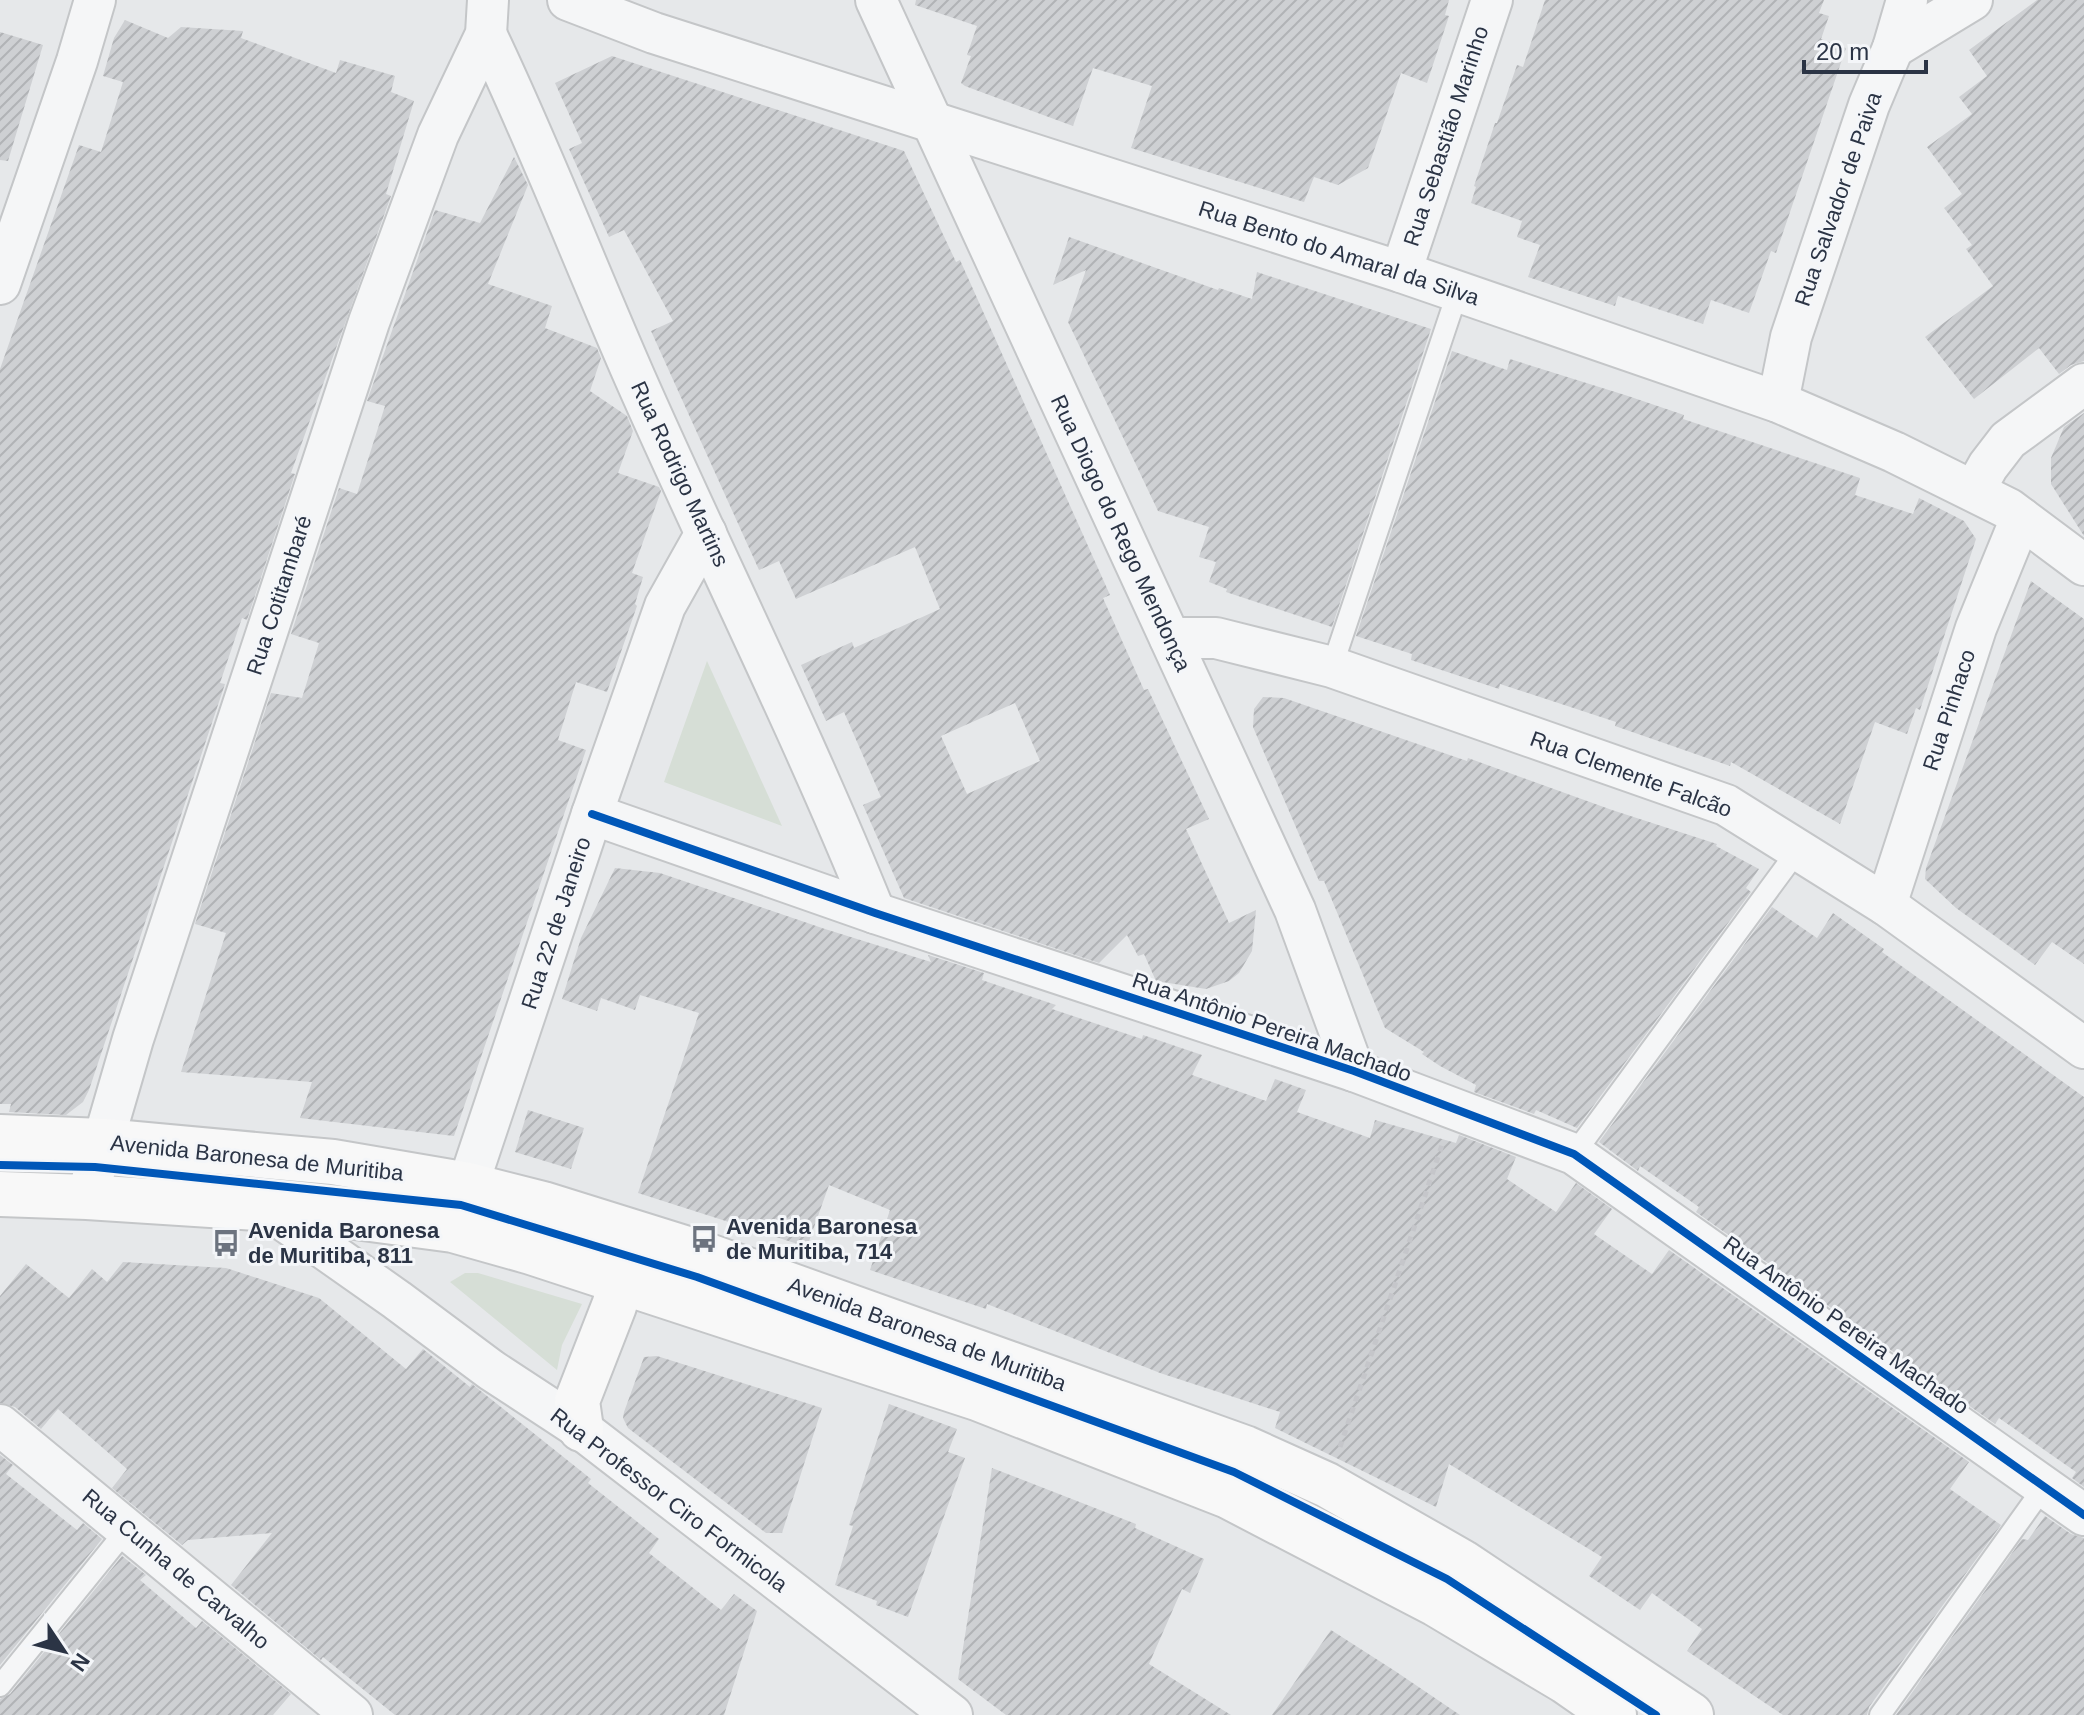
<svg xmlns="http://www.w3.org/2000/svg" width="2084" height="1715" viewBox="0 0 2084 1715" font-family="Arial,sans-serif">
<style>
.park{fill:#d6ded6}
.building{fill:url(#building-hatch);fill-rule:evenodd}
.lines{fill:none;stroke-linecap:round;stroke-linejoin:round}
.lane-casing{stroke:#c4c6c8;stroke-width:24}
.street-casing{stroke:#c4c6c8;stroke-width:44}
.secondary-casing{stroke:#c4c6c8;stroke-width:48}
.path{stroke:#c5c6ca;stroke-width:5;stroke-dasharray:6 6;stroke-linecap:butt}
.lane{stroke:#f5f6f7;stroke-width:20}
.street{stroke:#f5f6f7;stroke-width:40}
.secondary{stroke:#f8f8f8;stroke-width:44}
.cycleway-casing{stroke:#f4f6f9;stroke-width:13}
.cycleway{stroke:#0057b8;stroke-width:8}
.labels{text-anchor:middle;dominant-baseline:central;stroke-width:6;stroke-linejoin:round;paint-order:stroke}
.street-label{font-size:22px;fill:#2b3445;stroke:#f4f6f9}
.poi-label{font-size:22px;font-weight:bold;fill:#2b3445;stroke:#f4f6f9;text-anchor:start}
</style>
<defs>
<pattern id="building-hatch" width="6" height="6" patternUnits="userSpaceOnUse" patternTransform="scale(2)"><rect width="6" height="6" fill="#ced0d3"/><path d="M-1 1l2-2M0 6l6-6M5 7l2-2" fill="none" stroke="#b1b3b6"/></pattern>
</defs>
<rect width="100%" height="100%" fill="#e6e8ea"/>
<!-- park -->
<g class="park">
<polygon points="707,661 782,826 664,782"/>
<polygon points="465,1273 478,1273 582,1304 562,1345 557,1370 450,1282"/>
</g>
<!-- building -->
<g class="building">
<polygon points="916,0 1449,0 1445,15 1449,16 1427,83 1401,73 1368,168 1338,185 1314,177 1304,202 1131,148 1152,86 1093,68 1073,126 965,86 961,83 971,56 967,55 977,26 915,5"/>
<polygon points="1545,0 1824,0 1819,13 1829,16 1821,39 1846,48 1776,253 1771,251 1749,313 1711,300 1703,324 1618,296 1615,306 1528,277 1540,245 1517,237 1522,221 1471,203 1476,187 1474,186 1495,123 1497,123 1517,65 1523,67"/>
<polygon points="2037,0 2084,0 2084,361 2071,365 2059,374 2039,348 1974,399 1925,337 1993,286 1966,249 1972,245 1944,208 1962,194 1927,147 1972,114 1959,97 1987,76 1969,50"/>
<polygon points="125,20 168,38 181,27 243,31 241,38 336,73 340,60 395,76 391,92 414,101 386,194 391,196 291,473 295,474 247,620 242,618 220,683 225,684 89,1090 83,1102 66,1115 9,1112 11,1104 0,1104 0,369 79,145 101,152 123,82 103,76 114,38"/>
<polygon points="0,32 43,45 8,161 0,160"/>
<path d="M612,56l292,95 52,111 4,-2 150,335 -7,3 41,92 4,-1 61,130 -23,10 43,94 27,-13 -4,41 -13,22 -10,8 -23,8 -50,-8 -12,-27 -6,2 -11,-21 -28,28 -195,-65 -41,-93 18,-8 -37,-85 -18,9 -25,-56 51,-23 2,6 86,-39 -25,-62 -119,52 -17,-38 -20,9 -108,-239 22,-10 -49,-91 -15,7 -40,-88 13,-6 -27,-60zM1015,703l25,58 -73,33 -26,-58z"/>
<polygon points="514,157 528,185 488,284 552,306 545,328 597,348 601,358 590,391 627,416 633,431 618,473 659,487 661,491 632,573 643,577 635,604 637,606 607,692 576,682 558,740 586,750 454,1136 300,1118 312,1082 181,1072 226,933 195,924 271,693 302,698 319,643 291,634 339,488 357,494 385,406 367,401 435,210 480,223"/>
<polygon points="1069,237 1218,290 1219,288 1252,299 1257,272 1431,329 1332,627 1226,592 1227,589 1209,582 1216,562 1199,557 1209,527 1158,511 1068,322 1086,270 1053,285"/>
<polygon points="1452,351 1507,370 1510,359 1628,396 1684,415 1683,419 1860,478 1855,495 1913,514 1919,498 1964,521 1976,539 1920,710 1916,708 1907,734 1875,722 1840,824 1731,762 1730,766 1615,726 1616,722 1500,684 1499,689 1411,660 1412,654 1356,636"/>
<polygon points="2084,413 2084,536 2051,484 2051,458 2064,427"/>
<polygon points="2031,581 2084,619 2084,964 2052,942 2035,965 1956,908 1925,879 1926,868"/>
<polygon points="1263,697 1284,698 1467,761 1468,758 1612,810 1717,844 1716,846 1759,869 1746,888 1751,892 1577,1128 1536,1110 1534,1114 1474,1092 1476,1085 1440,1066 1422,1054 1424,1052 1385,1028 1324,881 1319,881 1253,727 1254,709"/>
<polygon points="615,868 660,873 825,929 931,962 928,955 984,973 982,980 1056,1005 1052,1009 1142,1039 1143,1035 1202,1055 1192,1075 1266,1101 1275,1079 1306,1090 1297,1112 1370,1138 1375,1120 1456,1143 1459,1135 1516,1157 1507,1179 1556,1212 1576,1183 1612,1209 1594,1234 1652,1274 1669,1250 1969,1462 1950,1489 2001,1525 1869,1707 1867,1715 1783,1715 1687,1651 1702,1629 1652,1593 1640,1610 1589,1576 1602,1557 1449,1464 1436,1507 1275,1428 1280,1412 1160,1373 987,1304 986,1309 870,1270 890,1210 829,1185 807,1247 638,1193 699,1013 640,995 635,1010 601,998 597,1011 562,999 581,938"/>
<polygon points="1772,907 1817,938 1833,913 1884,949 1882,952 2084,1097 2084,1487 2072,1478 2076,1472 1999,1418 1995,1424 1696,1212 1699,1207 1640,1166 1638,1171 1599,1142"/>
<polygon points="528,1110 584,1128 571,1169 515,1152"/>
<polygon points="123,1262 226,1268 319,1298 406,1369 423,1349 470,1387 472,1384 482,1392 591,1479 588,1483 659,1539 649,1553 721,1610 734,1594 757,1611 724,1715 395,1715 323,1657 321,1660 231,1585 272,1533 188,1540 182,1545 112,1488 127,1469 58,1409 41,1429 15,1407 0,1403 0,1296 26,1264 69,1298 92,1269 107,1282"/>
<polygon points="657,1356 822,1408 782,1533 766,1533 628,1428 623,1418 624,1412 644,1357"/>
<polygon points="889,1404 957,1429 948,1452 965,1458 908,1617 876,1605 877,1601 835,1585 853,1526 849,1525"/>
<polygon points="0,1455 13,1465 6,1474 77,1530 83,1523 102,1539 0,1665"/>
<polygon points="992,1468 1136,1524 1135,1528 1204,1559 1190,1593 1182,1589 1149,1664 1231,1715 1006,1715 958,1679"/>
<polygon points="2045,1516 2071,1534 2084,1538 2084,1715 1896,1715 2022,1539 2028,1540"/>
<polygon points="122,1556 146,1575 140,1580 196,1628 202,1621 291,1694 273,1715 0,1715 0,1699 10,1694"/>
<polygon points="1331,1630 1395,1671 1460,1715 1272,1715"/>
</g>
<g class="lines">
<!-- lane casing -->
<g class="lane-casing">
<g id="lane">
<polyline points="1332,667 1458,291"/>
<polyline points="1574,1154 1798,850"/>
<polyline points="0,1686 128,1528"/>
<polyline points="1880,1715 2044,1487"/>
</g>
</g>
<!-- street casing -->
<g class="street-casing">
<g id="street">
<polyline points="568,0 654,33 1401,272 1778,402 1894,452 2009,509 2084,565"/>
<polyline points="876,0 1295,910 1354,1071"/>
<path d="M486,34c54,113 99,230 149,344 79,179 167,354 240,535"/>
<polyline points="1893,48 1972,0"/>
<polyline points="1401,272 1492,0"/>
<polyline points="0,284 77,61 95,0"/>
<polyline points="1778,402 1791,337 1869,105 1893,48 1907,0"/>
<polyline points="1974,491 1988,466 2008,440 2084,384"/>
<polyline points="1170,638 1216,638 1332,667 1726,805 1886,905 2084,1048"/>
<polyline points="592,814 875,913 1354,1071 1574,1154 2084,1515"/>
<polyline points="1886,905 1976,628 2021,518"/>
<polyline points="87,1197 133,1039 369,322 438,135 486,34 488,0"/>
<polyline points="265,1207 397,1300 491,1370 581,1429 952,1715"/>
<polyline points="453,1230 592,814 665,606 706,533"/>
<polyline points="0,1425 352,1715"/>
</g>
</g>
<!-- secondary casing -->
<g class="secondary-casing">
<g id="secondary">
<polyline points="0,1137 103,1141 333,1162 468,1185 543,1204 700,1253 1245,1448 1327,1485 1462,1562 1691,1715"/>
<polyline points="0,1194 87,1197 318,1212 453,1230 531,1252 977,1398 1228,1496 1436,1604 1565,1681 1614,1715"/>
<polyline points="581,1429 577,1401 614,1306 630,1253"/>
</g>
</g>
<!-- path -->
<polyline class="path" points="1340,1447 1442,1145"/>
<!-- lane -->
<use href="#lane" class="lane"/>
<!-- street -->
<use href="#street" class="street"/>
<!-- secondary -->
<use href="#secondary" class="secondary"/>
<!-- cycleway casing -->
<g class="cycleway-casing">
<g id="cycleway">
<polyline points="592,814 875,913 1354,1071 1574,1154 2084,1515"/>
<polyline points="0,1165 95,1167 461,1205 697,1277 1234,1472 1447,1579 1656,1715"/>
</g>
</g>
<!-- cycleway -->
<use href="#cycleway" class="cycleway"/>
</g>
<!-- icons -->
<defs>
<g id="bus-bare" transform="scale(2.16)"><path d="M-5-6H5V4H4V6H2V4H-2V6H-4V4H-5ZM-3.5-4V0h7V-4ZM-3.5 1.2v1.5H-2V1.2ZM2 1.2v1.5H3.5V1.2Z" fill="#6c737f" stroke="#f4f6f9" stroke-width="2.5" paint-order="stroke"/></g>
</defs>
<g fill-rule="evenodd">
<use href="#bus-bare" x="704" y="1239"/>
<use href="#bus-bare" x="226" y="1243"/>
</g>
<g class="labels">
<!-- street labels -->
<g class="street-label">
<text transform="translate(1446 136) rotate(-72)">Rua Sebastião Marinho</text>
<text transform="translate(1838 199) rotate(-71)">Rua Salvador de Paiva</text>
<text transform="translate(1339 253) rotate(18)">Rua Bento do Amaral da Silva</text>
<text transform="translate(680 474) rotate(65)">Rua Rodrigo Martins</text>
<text transform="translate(1121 533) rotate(65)">Rua Diogo do Rego Mendonça</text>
<text transform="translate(279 595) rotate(-72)">Rua Cotitambaré</text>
<text transform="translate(1949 710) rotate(-72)">Rua Pinhaco</text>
<text transform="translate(1631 774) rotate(20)">Rua Clemente Falcão</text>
<text transform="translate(556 923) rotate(-72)">Rua 22 de Janeiro</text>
<text transform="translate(1272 1027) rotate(19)">Rua Antônio Pereira Machado</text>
<text transform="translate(257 1158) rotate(6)">Avenida Baronesa de Muritiba</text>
<text transform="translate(1846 1325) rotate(35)">Rua Antônio Pereira Machado</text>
<text transform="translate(927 1334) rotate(20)">Avenida Baronesa de Muritiba</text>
<text transform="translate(669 1500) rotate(37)">Rua Professor Ciro Formicola</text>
<text transform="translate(176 1569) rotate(40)">Rua Cunha de Carvalho</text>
</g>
<!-- poi labels -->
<g class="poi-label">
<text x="726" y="1226">Avenida Baronesa<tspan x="726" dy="25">de Muritiba, 714</tspan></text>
<text x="248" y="1230">Avenida Baronesa<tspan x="248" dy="25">de Muritiba, 811</tspan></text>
</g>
</g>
<!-- north arrow -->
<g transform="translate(64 1651) rotate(125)" stroke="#f4f6f9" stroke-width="6" paint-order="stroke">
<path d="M0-6L14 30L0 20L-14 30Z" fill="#2b3445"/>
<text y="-12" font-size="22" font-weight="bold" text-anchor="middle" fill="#2b3445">N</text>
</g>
<!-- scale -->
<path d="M1804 60v12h122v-12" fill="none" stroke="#2b3445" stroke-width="4"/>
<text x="1816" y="60" font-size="24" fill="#2b3445" stroke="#f4f6f9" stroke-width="6" paint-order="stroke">20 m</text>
</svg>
